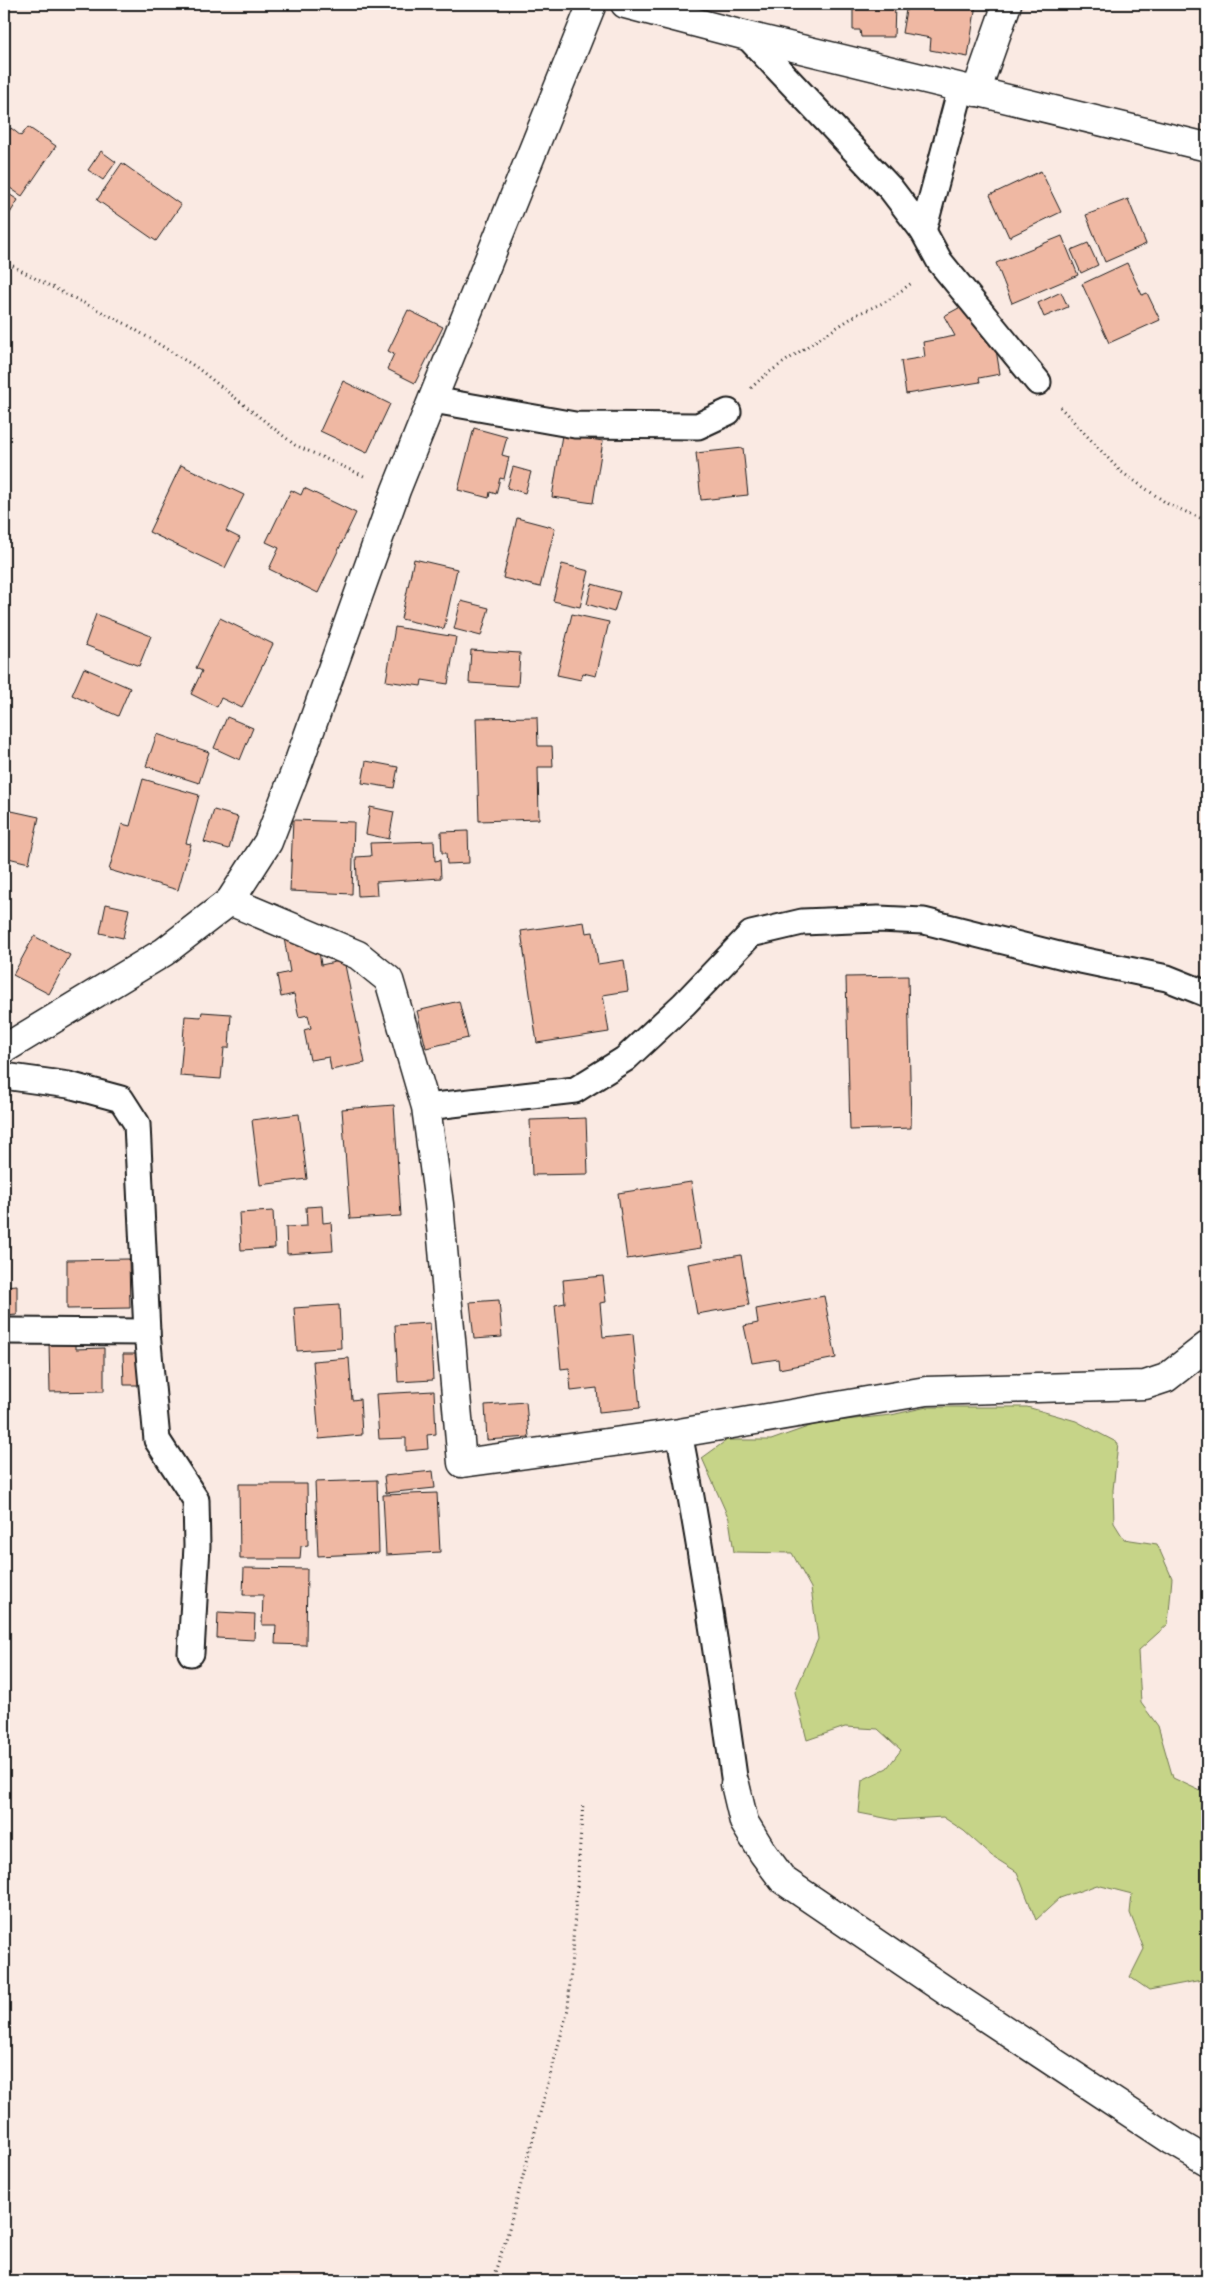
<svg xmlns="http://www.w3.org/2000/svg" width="1211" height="2285" font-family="Caveat,sans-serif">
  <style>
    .green { fill: #c6d488; stroke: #717852 }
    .building { fill: #efb8a3; stroke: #1c1c1c }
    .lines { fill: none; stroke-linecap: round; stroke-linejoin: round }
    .service-casing { stroke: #1c1c1c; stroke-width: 29 }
    .minor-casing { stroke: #1c1c1c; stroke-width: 31 }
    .path { stroke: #1c1c1c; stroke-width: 3; stroke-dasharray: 1 4; stroke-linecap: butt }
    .service { stroke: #fff; stroke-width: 25 }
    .minor { stroke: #fff; stroke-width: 28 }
  </style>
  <rect width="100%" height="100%" fill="#faeae3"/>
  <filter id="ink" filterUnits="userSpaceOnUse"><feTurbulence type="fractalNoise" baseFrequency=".02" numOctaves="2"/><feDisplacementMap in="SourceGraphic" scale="10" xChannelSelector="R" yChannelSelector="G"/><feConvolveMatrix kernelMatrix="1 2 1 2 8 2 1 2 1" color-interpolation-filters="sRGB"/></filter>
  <g filter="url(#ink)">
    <path class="green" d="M927 1407H1027L1076 1421 1118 1443 1113 1490 1114 1523 1124 1539 1157 1544 1172 1578 1168 1624 1138 1651 1141 1703 1158 1726 1173 1778 1207 1794V1979L1149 1990 1130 1977 1144 1949 1130 1913 1132 1894 1097 1885 1060 1898 1036 1920 1017 1872 992 1856 964 1831 943 1817 895 1820 859 1813 862 1780 887 1768 901 1750 878 1729 845 1727 807 1740 795 1692 818 1639 811 1588 792 1553 734 1552 729 1519 702 1458 727 1440H771L819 1423 891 1415Z"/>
    <g class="building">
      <path d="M853 4H895L894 37H861L860 30H853Z"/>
      <path d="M907 4H976L968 57 930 50 931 38 902 33Z"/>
      <path d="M28 127 56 146 22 196 4 184V139L11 128 21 136Z"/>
      <path d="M101 151 116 162 103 180 88 170Z"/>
      <path d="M122 163 181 205 156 241 97 200Z"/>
      <path d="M1041 171 1061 212 1009 237 990 195Z"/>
      <path d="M4 191 18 200 4 223Z"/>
      <path d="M1128 199 1146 244 1105 262 1086 215Z"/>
      <path d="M1062 236 1078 275 1012 303 996 263Z"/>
      <path d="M1088 243 1098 265 1081 273 1071 250Z"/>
      <path d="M1127 263 1142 295 1147 293 1160 320 1109 343 1082 284Z"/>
      <path d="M1061 292 1068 307 1044 317 1038 303Z"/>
      <path d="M968 303 993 331 1000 374 979 378 980 382 906 394 901 361 925 357 923 342 955 336 944 316Z"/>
      <path d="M408 310 443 327 415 383 387 369 394 354 388 351Z"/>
      <path d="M343 381 390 404 367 453 320 431Z"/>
      <path d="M474 428 507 437 502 455 509 457 504 479 500 478 496 494 490 492 489 498 458 490Z"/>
      <path d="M562 435 603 441 593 503 552 497Z"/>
      <path d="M743 448 748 495 701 500 696 453Z"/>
      <path d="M181 465 244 495 226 531 240 538 225 568 149 532Z"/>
      <path d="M513 467 531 472 525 493 507 488Z"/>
      <path d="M304 488 356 513 318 593 269 569 279 548 266 542 291 490 301 495Z"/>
      <path d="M517 518 555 528 540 587 503 578Z"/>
      <path d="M414 559 457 569 444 629 401 619Z"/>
      <path d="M562 564 589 571 580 607 553 601Z"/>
      <path d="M592 584 620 592 614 612 587 604Z"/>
      <path d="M461 601 489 608 481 636 454 629Z"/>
      <path d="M96 614 151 636 139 666 85 645Z"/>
      <path d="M572 614 609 622 596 676 583 673 581 680 557 675Z"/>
      <path d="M220 618 273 644 242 708 221 698 217 707 191 694 202 671 196 668Z"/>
      <path d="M395 627 456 637 448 684 422 680 421 686 386 681Z"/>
      <path d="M471 650 520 653 518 686 469 683Z"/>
      <path d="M84 668 130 688 118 716 72 695Z"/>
      <path d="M227 717 253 728 240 760 214 748Z"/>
      <path d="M537 717 538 746H552L553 767H538L539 819 479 821 476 718Z"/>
      <path d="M157 734 209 752 199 783 146 766Z"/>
      <path d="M366 761 398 767 394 788 362 783Z"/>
      <path d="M143 779 199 795 186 843 191 844 178 890 109 870 122 824 130 826Z"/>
      <path d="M370 807 394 812 389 839 366 834Z"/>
      <path d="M7 810 39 817 29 863 4 857V823Z"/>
      <path d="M214 810 238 817 229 849 204 842Z"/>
      <path d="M293 820 354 822 352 894 290 891Z"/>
      <path d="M468 831 469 863 447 864 446 853H442L441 832Z"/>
      <path d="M434 841 435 861 440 860 441 878 376 882 377 895 358 896 356 857 371 856 370 843Z"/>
      <path d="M106 904 129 909 123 938 100 933Z"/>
      <path d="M584 922 586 933 593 932 598 964 624 960 628 991 603 995 609 1032 537 1043 521 931Z"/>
      <path d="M34 936 70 955 49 994 13 975Z"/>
      <path d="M284 938 319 951 321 965 344 960 365 1063 331 1070 329 1057 310 1060 304 1030 311 1028 308 1015 299 1017 294 994 281 997 277 975 290 972Z"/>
      <path d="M908 976 911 1128 850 1130 846 977Z"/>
      <path d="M459 1001 468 1038 426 1048 417 1011Z"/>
      <path d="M202 1012 231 1014 229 1048H224L221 1079 180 1076 185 1016 201 1017Z"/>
      <path d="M394 1105 401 1216 350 1219 342 1109Z"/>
      <path d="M299 1114 307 1179 260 1185 252 1120Z"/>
      <path d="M586 1118 588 1174 532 1175 530 1120Z"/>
      <path d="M691 1182 701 1248 627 1259 618 1193Z"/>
      <path d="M322 1206 323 1223 331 1222 333 1251 287 1254 286 1227 307 1226 306 1207Z"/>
      <path d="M273 1211 275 1248 241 1250 239 1213Z"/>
      <path d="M741 1255 749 1305 697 1314 688 1264Z"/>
      <path d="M129 1259 130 1308 67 1309V1260Z"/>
      <path d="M603 1276 606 1302 600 1303 603 1337 633 1334 640 1408 599 1412 597 1388 571 1391 569 1368 561 1369 555 1305 565 1303 563 1280Z"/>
      <path d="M17 1285V1315L4 1316V1286Z"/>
      <path d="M824 1296 836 1358 779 1369 778 1359 752 1363 744 1326 758 1323 756 1309Z"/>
      <path d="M499 1300 502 1337 474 1339 470 1302Z"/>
      <path d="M339 1305 341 1348 297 1351 294 1308Z"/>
      <path d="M430 1323 433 1380 398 1382 395 1325Z"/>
      <path d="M76 1341V1349L104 1348V1391L50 1392 49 1342Z"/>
      <path d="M123 1354H140L141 1385H124Z"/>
      <path d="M349 1358 352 1400 360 1399 362 1435 319 1439 313 1361Z"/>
      <path d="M434 1391 436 1434 427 1435 428 1449 406 1451V1438L379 1439 376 1394Z"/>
      <path d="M526 1402 529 1437 487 1440 485 1405Z"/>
      <path d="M433 1471 435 1488 386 1493 384 1476Z"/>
      <path d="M377 1480 379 1553 318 1556 315 1482Z"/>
      <path d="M239 1484H307L308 1545 301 1546 300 1559H240Z"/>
      <path d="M437 1493 440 1552 386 1555 383 1495Z"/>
      <path d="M244 1568 307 1569 306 1645 275 1644 276 1625H262L263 1595H243Z"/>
      <path d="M218 1612 255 1614 254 1640 217 1638Z"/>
    </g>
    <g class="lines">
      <defs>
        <g id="service">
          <path d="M747 36 891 189 923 231 940 262 1038 382"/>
          <path d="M923 231 961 88"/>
          <path d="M433 400 575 425 698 426 728 412"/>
          <path d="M4 1076 69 1085 121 1099 137 1124 147 1332 157 1440 196 1500 197 1546 191 1653"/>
          <path d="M426 1107 575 1090 625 1059 684 1004 751 934 802 922 878 919 924 921 1071 958 1167 978 1207 994"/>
          <path d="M4 1331 147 1332"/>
          <path d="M679 1433C702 1549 719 1667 735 1784"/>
        </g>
        <g id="minor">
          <path d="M625 4 747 36 1207 147"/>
          <path d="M976 92 1007 4"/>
          <path d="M230 901 358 955 389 980 426 1107 439 1204 462 1463 679 1433 926 1391 1145 1385 1166 1378 1207 1346"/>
          <path d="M4 1049 164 952 230 901 268 842 297 767 396 490 592 4"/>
          <path d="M735 1784 744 1822 763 1853 783 1880 958 1999 1173 2141 1207 2161"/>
        </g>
      </defs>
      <use href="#service" class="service-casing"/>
      <use href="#minor" class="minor-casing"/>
      <g class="path">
        <path d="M4 261 40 281 126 324 196 367 295 445 364 476"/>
        <path d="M751 388 765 375 817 340 858 314 887 301 913 282"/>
        <path d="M1060 407 1120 471 1168 504 1207 521"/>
        <path d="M492 2281 507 2236 568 2009 583 1803"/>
      </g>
      <use href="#service" class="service"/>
      <use href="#minor" class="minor"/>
    </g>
  </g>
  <rect width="1211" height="2285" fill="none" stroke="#fff" stroke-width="20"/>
  <rect x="10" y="10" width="1191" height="2265" fill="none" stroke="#1c1c1c" stroke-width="2" filter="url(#ink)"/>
</svg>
